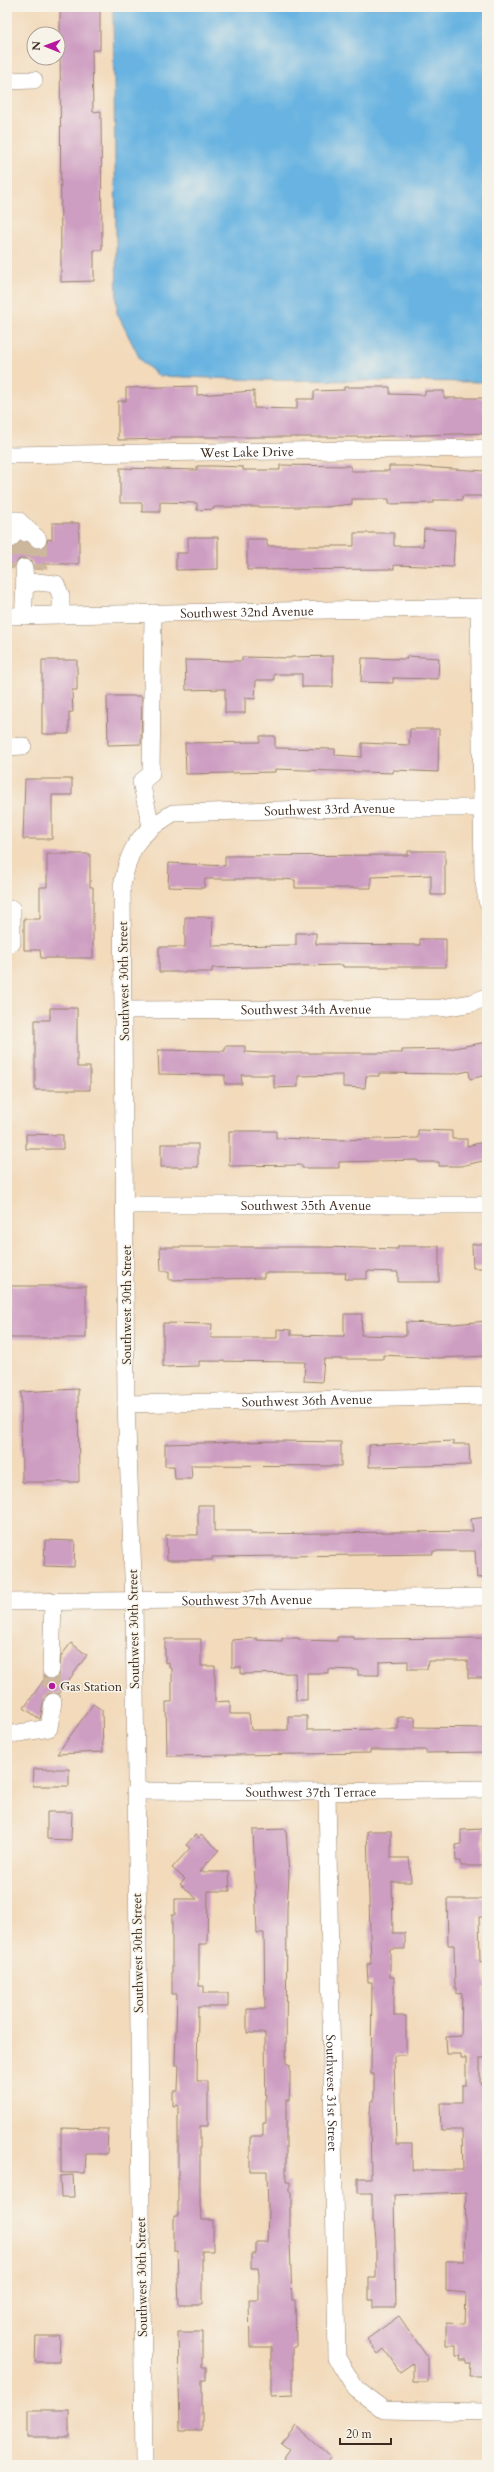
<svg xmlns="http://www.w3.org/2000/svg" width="494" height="2472" font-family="Cardo,serif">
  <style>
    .water { fill: #68b3e1; stroke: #526e80 }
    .building { fill: #ce9ec2 }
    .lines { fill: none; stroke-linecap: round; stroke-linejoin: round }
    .minor-tunnel { stroke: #cdb79c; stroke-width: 17; stroke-dasharray: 17 8; stroke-linecap: butt }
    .minor-casing { stroke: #96826c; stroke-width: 18 }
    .minor { stroke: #fff; stroke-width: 17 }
    .poi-dot { fill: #b5179e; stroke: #f7f3e8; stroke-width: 1.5 }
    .labels { text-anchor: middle; stroke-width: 3; stroke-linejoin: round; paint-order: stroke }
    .street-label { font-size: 13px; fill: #3b2a1e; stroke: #f7f3e8 }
    .poi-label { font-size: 13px; fill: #3b2a1e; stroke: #f7f3e8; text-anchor: start }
  </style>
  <rect width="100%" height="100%" fill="#f7f3e8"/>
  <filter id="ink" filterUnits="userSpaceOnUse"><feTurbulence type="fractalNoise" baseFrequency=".025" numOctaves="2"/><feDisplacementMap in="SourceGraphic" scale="8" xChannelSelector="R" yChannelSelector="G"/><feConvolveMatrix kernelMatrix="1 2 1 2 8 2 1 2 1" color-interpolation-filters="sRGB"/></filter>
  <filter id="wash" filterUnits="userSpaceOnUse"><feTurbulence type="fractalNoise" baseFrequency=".012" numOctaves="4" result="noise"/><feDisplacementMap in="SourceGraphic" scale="16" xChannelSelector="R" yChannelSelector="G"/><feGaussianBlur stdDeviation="0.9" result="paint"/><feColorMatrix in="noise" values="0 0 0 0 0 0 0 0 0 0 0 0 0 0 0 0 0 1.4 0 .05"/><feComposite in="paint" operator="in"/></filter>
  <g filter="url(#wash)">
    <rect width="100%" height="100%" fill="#f2dabb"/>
    <path class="water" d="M113 7H487V382L261 380 159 376 141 361 117 313Z"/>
    <g id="blocks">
      <g class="building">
        <path d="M60 7H100V50H92L93 112 101 111 102 250H94V281L61 282Z"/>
        <path d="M197 386V395L254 391V408L297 409V399H314V391L344 390V387H390V394L425 395V391H444V398H487V433L363 437H171V439L118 440V401H126V388Z"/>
        <path d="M280 465 351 466V471H389V466H407L485 471V496H462V500H434V503L389 504V499H352V504L326 507H214V509L197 510V503L160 502V512H142V503H120V468L197 470V466H214L243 467V470H280Z"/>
        <path d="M52 523H79V564H43V569H34L32 562 24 558 18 560 14 568H7V548L13 549 21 542H27L35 549 41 548 46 546 48 539 52 540Z"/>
        <path d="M424 529 455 530 453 567 394 565V569L247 570V539H267V546H354V533H394V546H423Z"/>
        <path d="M188 537H218V569L176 570V553H188Z"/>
        <path d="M333 656V687H302V674H274V680H256L255 699 245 698V713H225V689L186 690 185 660 242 661V657L291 658V657Z"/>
        <path d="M407 656 439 658 438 679 393 678V683L361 682 362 658 407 659Z"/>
        <path d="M42 660H77V690H72L73 712H69V734H42Z"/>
        <path d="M107 696H142L141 744 108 745Z"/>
        <path d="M410 729H439L438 772 393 770V773L275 769V772L186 774 185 743 260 742V736H275V748L335 749V755L362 757V743L409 745Z"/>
        <path d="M25 779H72V795H52V839H23Z"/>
        <path d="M408 851H445V895H431V875L371 877V888H295V880L282 879H205L204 888 168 887 169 863 225 866V856L408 855Z"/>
        <path d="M47 854H90V887H93V958H41L40 950H24V919H40V887H47Z"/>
        <path d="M185 917H213L212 946 296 945V933H316V944L420 945V939H446V967H343V965L212 968V972H159V947H185Z"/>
        <path d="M50 1008H77V1067H90V1090H35V1020H50Z"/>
        <path d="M487 1042V1075L470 1079 469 1071 454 1074 379 1073V1076H366L365 1088 343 1087V1075L298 1076V1087L274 1088V1075H241L242 1084H225V1075L159 1074 158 1050 225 1051V1046H245V1052L262 1053H402V1050L449 1049Z"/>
        <path d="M418 1130 452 1131V1139H467V1146L487 1141V1160L461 1166H439V1162H418V1160L339 1162V1168H302V1165L229 1166V1131H276V1138L339 1140 418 1138Z"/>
        <path d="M26 1134 63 1135V1149H26Z"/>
        <rect x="161" y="1144" width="37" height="23"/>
        <path d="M472 1244H487V1268H473Z"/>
        <path d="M398 1246H439V1282H398V1272L367 1271V1279H345L346 1273H264V1278L169 1280V1271H161L160 1247H322L398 1249Z"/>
        <path d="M9 1286H86V1338H10Z"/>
        <path d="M344 1314H362L361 1335 406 1336V1322L453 1324 487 1321V1356L437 1358 383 1355V1359H324L322 1382 304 1381 305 1362 199 1361V1366L163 1367V1323L212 1324 211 1338H277V1329L291 1330V1335L337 1336H344Z"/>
        <path d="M78 1389 79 1482H22L21 1392Z"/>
        <path d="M280 1441 341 1442V1466L191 1465 192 1479H175L174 1466H165V1444Z"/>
        <path d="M453 1441V1444H469L470 1465 369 1467V1445Z"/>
        <path d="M198 1505H214V1531H251V1534L473 1531 471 1519 487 1517V1577L477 1578 475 1551H433V1554L212 1557V1560H167L166 1535H198Z"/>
        <path d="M45 1540 75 1541 74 1567 44 1566Z"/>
        <path d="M337 1637H353V1639L487 1638V1678H468V1661H428L427 1669H408V1661L379 1662V1675H358V1670L328 1669V1673H307V1700H296L295 1673 241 1674V1667H232V1640L257 1638V1640L282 1641V1638H299V1640L337 1641Z"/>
        <path d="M165 1639H201V1666H215V1702L230 1701V1714H249L251 1730H288V1716H307V1730L398 1729V1717H415V1727L487 1728V1752L426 1753V1750H370V1753L167 1756 166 1702H172V1668H169V1662L165 1663Z"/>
        <path d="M71 1643 87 1655 59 1694 50 1693 45 1696 40 1719 24 1708 45 1678 51 1680 59 1676 61 1656Z"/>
        <path d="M93 1704 102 1710 103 1752 57 1754Z"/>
        <path d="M34 1769H69V1786H33Z"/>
        <path d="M47 1812H72L71 1840 47 1839Z"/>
        <path d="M286 1829 289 1876 287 1907 286 2063 290 2065V2083L289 2100H286V2182H290V2192H292V2207H290V2241L292 2300H295L296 2347H293V2395L271 2396V2347H250L249 2300H259V2273L258 2268H251V2254H256V2242H267L268 2213 267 2171H250V2136H263V2123H266L265 2033H247V2009H265L264 1933H257L253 1830Z"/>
        <path d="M483 1829V1866H461V1861H456L455 1845 461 1844V1830Z"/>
        <path d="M367 1831H391V1858H409L410 1865 411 1882H392L393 1933H405V1949H390V1977H394V2016H406V2055H395L394 2058 396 2144H412V2170H463L462 2130H441L440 2103H462V2085H466V2058H461V2054H447L446 2037 461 2036 462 1993 457 1994V1988H455L454 1945H448L447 1899H486V1917H479L480 1962H483L486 1987 483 1988 485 2058H480V2084H486L487 2376H469L470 2363H466V2360H460L461 2356H456V2345H446V2323L465 2324 466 2293 446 2291V2261H464L466 2192 394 2195 396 2308H373V2300H369V2278H376V2240L374 2222H372V2193H358V2178H371L370 2113 371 2101H374V2074H371L372 1982H368L367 1964H371Z"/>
        <path d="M195 1835 199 1838 201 1835 219 1850 199 1872H229L230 1891H208L207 1944H199V1986H204V1993H228V2007H198L197 2081H208V2126H200V2206L202 2220H213V2251H202V2305H179L177 2251H174V2216H178V2105L173 2106V2091H178L179 2065H175L177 1994H172V1915H175V1899H197L180 1884 185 1879 172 1868 190 1848 186 1845Z"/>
        <path d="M61 2128 108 2129 107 2154H86L85 2173H61Z"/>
        <path d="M73 2175 74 2197H61L60 2176Z"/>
        <path d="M399 2316 428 2358V2382H413V2363L400 2372 384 2349 378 2354 367 2339Z"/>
        <path d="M178 2332H202V2367H206V2380H202V2431H180Z"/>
        <path d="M36 2336H60L59 2362H35Z"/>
        <rect x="28" y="2410" width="41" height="27"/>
        <path d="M296 2426 331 2457 324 2465H291L283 2458 289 2450 281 2444Z"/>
      </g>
    </g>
  </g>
  <g filter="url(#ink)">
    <use href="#blocks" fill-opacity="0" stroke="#96826c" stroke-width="1"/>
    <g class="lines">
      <g class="minor-tunnel">
        <path d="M10 539V568"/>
        <path d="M24 539V568"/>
        <path d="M38 539 39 569"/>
        <path d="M51 1670 53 1702"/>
      </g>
      <defs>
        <g id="minor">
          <path d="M7 81 34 80"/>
          <path id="s1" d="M7 455 487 448"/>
          <path d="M7 520H18L23 525 24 533"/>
          <path d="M10 539 23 525 38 539"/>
          <path d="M24 568C26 585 23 599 24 616"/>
          <path d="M26 585 37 582 56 584 61 596V615"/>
          <path d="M479 607 483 877 487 901"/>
          <path id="s2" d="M7 616 487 607"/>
          <path d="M7 747 23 746"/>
          <path d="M151 826 141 782 151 774 153 613"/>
          <path d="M7 909H12V943H7"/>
          <path id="s3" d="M124 1010 442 1008 472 1003 487 997"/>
          <path id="s4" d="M126 1205H487"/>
          <path id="s5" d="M126 1404 487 1396"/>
          <path id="s6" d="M7 1602 487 1597"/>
          <path d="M51 1670 53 1601"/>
          <path d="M7 1735 49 1728 53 1702"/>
          <path id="s7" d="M135 1791 327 1792 487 1789"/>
          <path id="s8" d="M327 1792 337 2358 356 2389 384 2410 487 2412"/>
          <path id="s9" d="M144 2465 134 1600 126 1404 122 886C130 846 137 835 173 813L350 808H487"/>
        </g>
      </defs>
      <use href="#minor" class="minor-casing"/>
      <use href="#minor" class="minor"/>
    </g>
  </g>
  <circle class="poi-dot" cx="52" cy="1686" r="4"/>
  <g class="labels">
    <g class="street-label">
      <text dy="5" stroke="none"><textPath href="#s1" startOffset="240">West Lake Drive</textPath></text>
      <text dy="5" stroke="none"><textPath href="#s2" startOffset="240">Southwest 32nd Avenue</textPath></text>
      <text dy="5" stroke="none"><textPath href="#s9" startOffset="1829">Southwest 33rd Avenue</textPath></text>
      <text transform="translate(123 981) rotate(-91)" y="5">Southwest 30th Street</text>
      <text dy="5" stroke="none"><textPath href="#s3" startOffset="182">Southwest 34th Avenue</textPath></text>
      <text dy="5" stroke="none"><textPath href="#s4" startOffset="180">Southwest 35th Avenue</textPath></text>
      <text transform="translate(126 1305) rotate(-90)" y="5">Southwest 30th Street</text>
      <text dy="5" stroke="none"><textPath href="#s5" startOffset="181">Southwest 36th Avenue</textPath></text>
      <text dy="5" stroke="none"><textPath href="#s6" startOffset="240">Southwest 37th Avenue</textPath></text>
      <text transform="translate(133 1629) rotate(-91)" y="5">Southwest 30th Street</text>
      <text dy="5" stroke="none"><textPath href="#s7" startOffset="176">Southwest 37th Terrace</textPath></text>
      <text transform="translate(137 1953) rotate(-91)" y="5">Southwest 30th Street</text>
      <text dy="5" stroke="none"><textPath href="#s8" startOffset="301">Southwest 31st Street</textPath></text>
      <text transform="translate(141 2277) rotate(-91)" y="5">Southwest 30th Street</text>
    </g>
    <g class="poi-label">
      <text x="60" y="1691">Gas Station</text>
    </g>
  </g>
  <rect width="494" height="2472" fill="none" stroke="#f7f3e8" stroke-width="24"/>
  <g transform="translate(46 46) rotate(271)"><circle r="19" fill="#f7f3e8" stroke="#aca397"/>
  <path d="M0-3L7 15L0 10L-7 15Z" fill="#b5179e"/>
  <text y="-6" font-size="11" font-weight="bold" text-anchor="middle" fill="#3b2a1e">N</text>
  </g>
  <path d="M340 2438v6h51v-6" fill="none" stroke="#3b2a1e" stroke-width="2"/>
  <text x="346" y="2438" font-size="12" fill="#3b2a1e" stroke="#f7f3e8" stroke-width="3" paint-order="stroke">20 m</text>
</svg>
